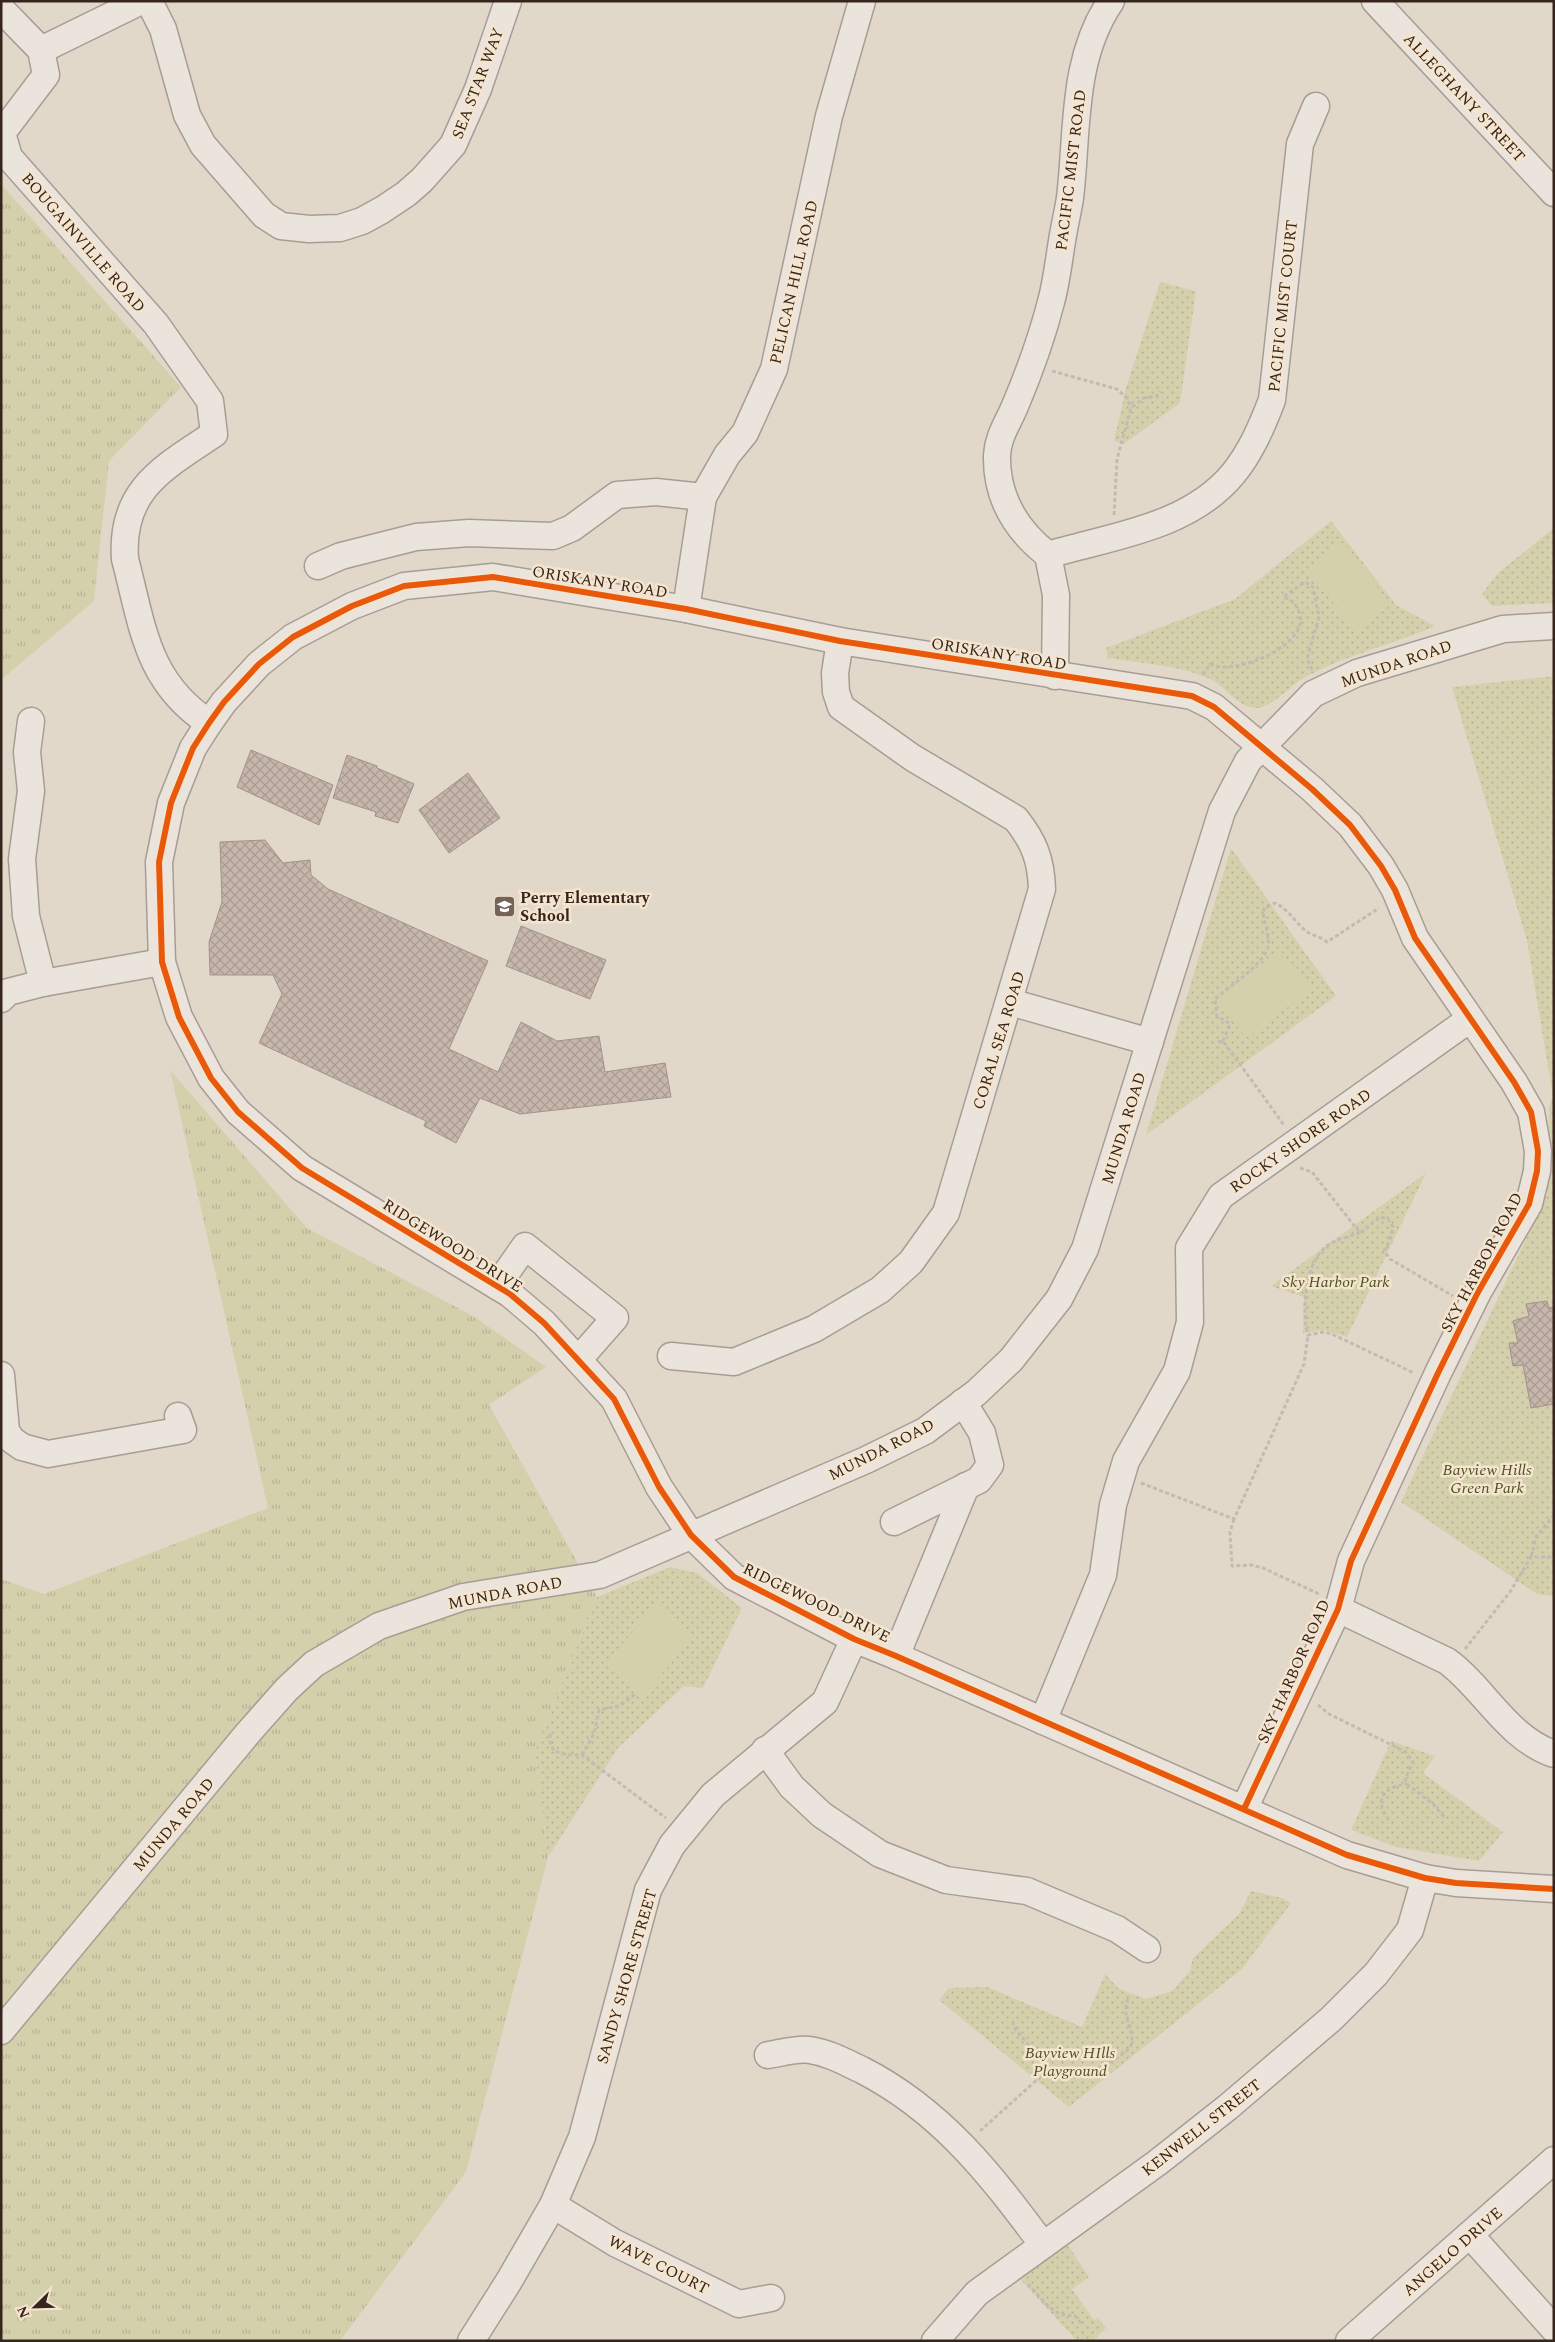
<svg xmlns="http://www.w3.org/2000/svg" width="1555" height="2342" font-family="Spectral,serif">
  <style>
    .grass { fill: url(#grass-tufts) }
    .park { fill: url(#park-dots) }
    .pitch { fill: #d5d0ac }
    .building { fill: url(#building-cross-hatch); stroke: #a2938a }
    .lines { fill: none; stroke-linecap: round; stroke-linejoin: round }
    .minor-casing { stroke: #a79d94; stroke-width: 29 }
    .path { stroke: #c3bbb3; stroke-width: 3; stroke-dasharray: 4 2.5; stroke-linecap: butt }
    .minor { stroke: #eae4dc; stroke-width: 26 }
    .cycleway-casing { stroke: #f5e5cf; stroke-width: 9 }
    .cycleway { stroke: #e8590c; stroke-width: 6 }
    .labels { text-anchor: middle; stroke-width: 5; stroke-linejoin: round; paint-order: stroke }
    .street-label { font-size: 16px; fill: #36251c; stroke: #f5e5cf }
    .poi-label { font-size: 16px; font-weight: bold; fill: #36251c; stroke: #f5e5cf; text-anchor: start }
    .park-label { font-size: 16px; font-style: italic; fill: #4d5223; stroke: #f5e5cf }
  </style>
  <defs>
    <pattern id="grass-tufts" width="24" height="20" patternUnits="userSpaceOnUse" patternTransform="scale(1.25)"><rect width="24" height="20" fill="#d5d0ac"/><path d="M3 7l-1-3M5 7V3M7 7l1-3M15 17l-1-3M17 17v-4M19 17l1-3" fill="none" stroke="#b7b293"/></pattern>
    <pattern id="park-dots" width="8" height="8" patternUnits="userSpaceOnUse" patternTransform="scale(1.25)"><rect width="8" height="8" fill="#d5d0ac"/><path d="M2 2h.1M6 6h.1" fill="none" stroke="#b7b293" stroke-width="1.8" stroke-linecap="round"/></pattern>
    <pattern id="building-cross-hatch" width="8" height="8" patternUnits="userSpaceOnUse" patternTransform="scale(1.25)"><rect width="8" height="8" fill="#c6b6ab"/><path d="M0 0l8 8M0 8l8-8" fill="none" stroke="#ab9c93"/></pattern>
  </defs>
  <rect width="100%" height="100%" fill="#e2d8ca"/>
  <g class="grass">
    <path d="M1 184 181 387 109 461 94 601 1 680Z"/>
    <path d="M170 1070 307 1228 475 1317 546 1367 489 1405 597 1597 535 1751 548 1857 466 2172 340 2341H1V1579L44 1594 268 1508Z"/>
  </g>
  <g class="park">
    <path d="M1160 282 1196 291 1180 403 1124 444 1114 441 1126 388Z"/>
    <path d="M1331 521 1396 605 1435 626C1392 645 1345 655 1304 678 1291 685 1271 708 1257 708 1238 708 1227 688 1212 680 1184 666 1140 663 1108 658L1106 648 1235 599Z"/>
    <path d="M1554 528V603L1492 606 1482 594 1497 574Z"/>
    <path d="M1554 676V1596L1537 1594 1401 1502 1547 1195 1549 1107 1553 1096 1527 941 1452 687Z"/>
    <path d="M1231 848 1336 996 1146 1135Z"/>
    <path d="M1426 1173 1347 1337 1325 1330 1303 1333 1304 1297 1271 1286Z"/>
    <path d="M670 1567 697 1573 742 1608 703 1688 684 1686 618 1748 548 1857 535 1751 597 1597Z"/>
    <path d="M1391 1741 1435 1756 1423 1773 1503 1832 1479 1861 1396 1847 1351 1830Z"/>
    <path d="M1251 1891 1282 1898 1291 1903 1242 1969 1069 2107 939 2000 949 1988 987 1987 1082 2027 1105 1974 1119 1989 1146 1999 1172 1991 1190 1971 1193 1958 1239 1914Z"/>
    <path d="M1067 2244 1089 2277 1072 2289 1094 2320 1098 2318 1106 2328 1093 2341H1077L1021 2280Z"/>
  </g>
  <g class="pitch">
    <path d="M1344 542 1390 605 1355 632 1308 568Z"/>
    <path d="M1280 950 1311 990 1246 1038 1217 1000Z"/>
    <path d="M657 1604 693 1638 641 1697 605 1664Z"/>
  </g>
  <g class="building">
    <path d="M251 750 333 785 319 825 237 787Z"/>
    <path d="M347 755 377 766V768L414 784 398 823 375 816 376 812 333 798Z"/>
    <path d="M468 773 500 818 449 853 419 810Z"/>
    <path d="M265 840 283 863 310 860 311 875 328 889 488 961 449 1049 498 1072 521 1022 557 1041 599 1036 605 1072 665 1063 671 1097 520 1114 480 1098 456 1143 424 1126 426 1121 259 1043 282 994 273 975H210L209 942 222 902 220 842Z"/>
    <path d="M521 926 606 960 590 999 506 966Z"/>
    <path d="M1547 1301 1549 1308 1554 1307V1404L1531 1408 1523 1365 1513 1366 1509 1343H1518L1513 1321 1529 1316 1526 1304Z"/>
  </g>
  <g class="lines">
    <defs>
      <g id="minor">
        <path d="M149 1 163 29 187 115 203 145 264 215 281 226 309 229 340 228 362 221 382 210 406 194 422 180 453 145 478 89 508 1"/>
        <path d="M1375 1 1554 193"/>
        <path d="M1 9 41 50 46 75 2 133 9 157 156 324 210 401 214 434C163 468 120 490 125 559 143 627 146 681 209 723"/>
        <path d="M41 50 141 1"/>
        <path d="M1048 555C1111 536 1188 528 1233 474 1251 452 1262 426 1272 400L1300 144 1316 106"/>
        <path d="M318 566 341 556 416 537 469 533 553 536 572 528 617 495 656 492 703 497"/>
        <path d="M686 609 703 497 727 455 745 433 774 369 829 116 862 1"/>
        <path d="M1055 676 1056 595 1048 555C1016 530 996 497 997 455 998 436 1008 423 1015 406 1029 373 1042 337 1051 302 1057 280 1059 258 1063 235 1065 223 1068 211 1070 198 1078 131 1071 60 1111 1"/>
        <path d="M31 721 27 752 31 791 22 859 26 916 43 983"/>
        <path d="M1 999 8 992 43 983 162 962"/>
        <path d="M1010 1002 1150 1042"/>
        <path d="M497 1286 525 1246 615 1318 579 1359"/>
        <path d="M671 1356 734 1362 814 1329 880 1290 911 1262 946 1213 1042 889C1041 859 1034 842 1016 819L913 758 841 707 836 692 835 673 840 641"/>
        <path d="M1 1375 6 1431 12 1440 22 1447 48 1454 183 1430 178 1416"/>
        <path d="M894 1522 979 1480 990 1465 982 1433 963 1402"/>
        <path d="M1338 1609 1447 1661C1484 1688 1507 1738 1554 1754"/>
        <path d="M896 1656 966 1486"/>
        <path d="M1043 1721 1103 1575 1113 1505 1126 1461 1177 1371 1190 1322 1189 1248 1221 1196 1470 1019"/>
        <path d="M765 1750 792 1787 822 1815 880 1854 946 1880 1027 1891 1117 1929 1147 1949"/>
        <path d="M1244 1809 1338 1609 1351 1561 1438 1373 1478 1292 1529 1204 1537 1171 1538 1151 1531 1112 1514 1082 1415 938 1395 890 1381 866 1350 825 1312 789 1214 707 1192 696 840 641 686 609 493 577 404 586 352 606 293 637 259 664 224 702 209 723 193 748 171 803 159 862 162 962 179 1017 211 1078 238 1112 302 1168 510 1294 544 1323 614 1399 659 1487 691 1535 734 1577 854 1639 896 1656 1347 1855 1425 1878 1456 1883 1554 1889"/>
        <path d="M1 2031 248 1733 287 1689 314 1664 379 1626 463 1597 600 1575 866 1460 925 1431 976 1393 1011 1360 1059 1299 1085 1249 1222 811 1248 761 1313 694 1357 673 1503 629 1554 626"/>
        <path d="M768 2055C781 2053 797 2048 810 2050 829 2053 845 2062 862 2070 942 2111 991 2175 1043 2245"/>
        <path d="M553 2205 615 2243 739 2304 771 2298"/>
        <path d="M1470 2235 1554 2329"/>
        <path d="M471 2341 509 2281 553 2205 582 2137 648 1890 672 1845 713 1795 825 1702 854 1639"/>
        <path d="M935 2341 977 2293 1157 2163 1228 2107 1331 2019 1376 1974 1410 1930 1425 1878"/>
        <path d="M1349 2341 1554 2160"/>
      </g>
    </defs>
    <use href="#minor" class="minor-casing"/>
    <g class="path">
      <path d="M1052 371 1117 389 1127 398 1131 408"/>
      <path d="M1114 515 1117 459 1131 408 1144 398 1157 396 1160 391"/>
      <path d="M1203 675 1210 664C1234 677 1313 644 1299 612 1296 603 1292 600 1283 597L1305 582 1313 587 1319 617 1307 658 1312 670"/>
      <path d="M1223 1041 1230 1025 1225 1020 1217 1017 1215 999C1228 988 1265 963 1268 947 1270 936 1264 923 1263 912L1265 907 1275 903C1288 909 1295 922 1306 931 1312 936 1320 936 1327 942L1379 908"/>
      <path d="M1218 1042 1223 1041 1284 1125"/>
      <path d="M1300 1168 1312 1172 1360 1233 1380 1217 1388 1219 1393 1227 1390 1240 1384 1251 1390 1259 1453 1296"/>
      <path d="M1360 1233C1350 1236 1337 1239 1328 1245 1305 1261 1301 1311 1308 1335L1324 1332 1332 1334 1414 1373"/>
      <path d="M1141 1483 1234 1519 1304 1364 1308 1335"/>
      <path d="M1234 1519 1230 1532 1232 1566 1251 1565 1263 1568 1319 1594"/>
      <path d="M1531 1557 1536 1537 1554 1515"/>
      <path d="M1465 1649 1510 1592 1531 1557H1554"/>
      <path d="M1318 1705 1329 1714 1406 1752 1413 1762 1405 1779 1407 1784 1433 1804 1445 1818"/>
      <path d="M550 1734V1742L554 1751 568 1755H582L666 1818"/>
      <path d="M582 1755 594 1734 599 1710 619 1706 637 1693"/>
      <path d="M1389 1820C1372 1800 1385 1786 1407 1784"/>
      <path d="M1049 2069C1055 2071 1064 2077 1071 2077 1082 2079 1128 2055 1131 2045 1136 2026 1119 2019 1129 1996"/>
      <path d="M980 2131 1049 2069 1016 2030 1012 2020"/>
      <path d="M1028 2284C1042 2298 1054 2319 1074 2315L1081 2323"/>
    </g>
    <use href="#minor" class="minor"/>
    <defs>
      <path id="cycleway" d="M1244 1809 1338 1609 1351 1561 1438 1373 1478 1292 1529 1204 1537 1171 1538 1151 1531 1112 1514 1082 1415 938 1395 890 1381 866 1350 825 1312 789 1214 707 1192 696 840 641 686 609 493 577 404 586 352 606 293 637 259 664 224 702 209 723 193 748 171 803 159 862 162 962 179 1017 211 1078 238 1112 302 1168 510 1294 544 1323 614 1399 659 1487 691 1535 734 1577 854 1639 896 1656 1347 1855 1425 1878 1456 1883 1554 1889"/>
    </defs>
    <use href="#cycleway" class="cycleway-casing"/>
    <use href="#cycleway" class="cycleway"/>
  </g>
  <defs>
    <symbol id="school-square" viewBox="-11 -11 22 22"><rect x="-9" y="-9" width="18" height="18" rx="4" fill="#726459" stroke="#f5e5cf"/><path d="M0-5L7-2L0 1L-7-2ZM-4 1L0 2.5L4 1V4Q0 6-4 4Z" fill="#fff"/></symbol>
  </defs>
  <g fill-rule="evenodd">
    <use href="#school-square" x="492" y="894" width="25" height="25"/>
  </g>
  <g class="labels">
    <g class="street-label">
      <text transform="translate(477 83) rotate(-69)" y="6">SEA STAR WAY</text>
      <text transform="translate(1465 97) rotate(47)" y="6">ALLEGHANY STREET</text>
      <text transform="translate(1070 170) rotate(-83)" y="6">PACIFIC MIST ROAD</text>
      <text transform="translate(84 242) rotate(49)" y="6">BOUGAINVILLE ROAD</text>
      <text transform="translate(793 282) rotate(-77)" y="6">PELICAN HILL ROAD</text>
      <text transform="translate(1282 306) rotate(-84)" y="6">PACIFIC MIST COURT</text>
      <text transform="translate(600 581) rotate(9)" y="6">ORISKANY ROAD</text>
      <text transform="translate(999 653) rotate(9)" y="6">ORISKANY ROAD</text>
      <text transform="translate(1396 663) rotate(-19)" y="6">MUNDA ROAD</text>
      <text transform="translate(998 1040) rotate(-73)" y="6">CORAL SEA ROAD</text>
      <text transform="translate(1123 1128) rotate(-73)" y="6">MUNDA ROAD</text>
      <text transform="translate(1300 1140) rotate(-35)" y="6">ROCKY SHORE ROAD</text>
      <text transform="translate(453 1245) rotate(32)" y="6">RIDGEWOOD DRIVE</text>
      <text transform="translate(1481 1262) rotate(-62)" y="6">SKY HARBOR ROAD</text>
      <text transform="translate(881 1449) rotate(-27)" y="6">MUNDA ROAD</text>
      <text transform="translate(505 1592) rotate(-11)" y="6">MUNDA ROAD</text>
      <text transform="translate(817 1602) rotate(26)" y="6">RIDGEWOOD DRIVE</text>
      <text transform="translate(1293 1671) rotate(-66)" y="6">SKY HARBOR ROAD</text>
      <text transform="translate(173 1824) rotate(-50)" y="6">MUNDA ROAD</text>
      <text transform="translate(626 1976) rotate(-74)" y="6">SANDY SHORE STREET</text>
      <text transform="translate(1201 2127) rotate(-38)" y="6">KENWELL STREET</text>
      <text transform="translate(1452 2251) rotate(-41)" y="6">ANGELO DRIVE</text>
      <text transform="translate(659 2264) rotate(27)" y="6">WAVE COURT</text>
    </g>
    <g class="poi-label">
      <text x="520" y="903">Perry Elementary<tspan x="520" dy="18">School</tspan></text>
    </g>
    <g class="park-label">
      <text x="1336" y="1287">Sky Harbor Park</text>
      <text x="1487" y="1475">Bayview Hills<tspan x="1487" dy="18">Green Park</tspan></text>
      <text x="1070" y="2058">Bayview HIlls<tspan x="1070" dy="18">Playground</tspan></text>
    </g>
  </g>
  <rect width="1555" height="2342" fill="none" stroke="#36251c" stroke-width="5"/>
  <g transform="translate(35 2307) rotate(247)" stroke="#f5e5cf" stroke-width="4" paint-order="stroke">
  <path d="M0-4L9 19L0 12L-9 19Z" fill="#36251c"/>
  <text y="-8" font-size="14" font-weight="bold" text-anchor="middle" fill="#36251c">N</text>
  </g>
</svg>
